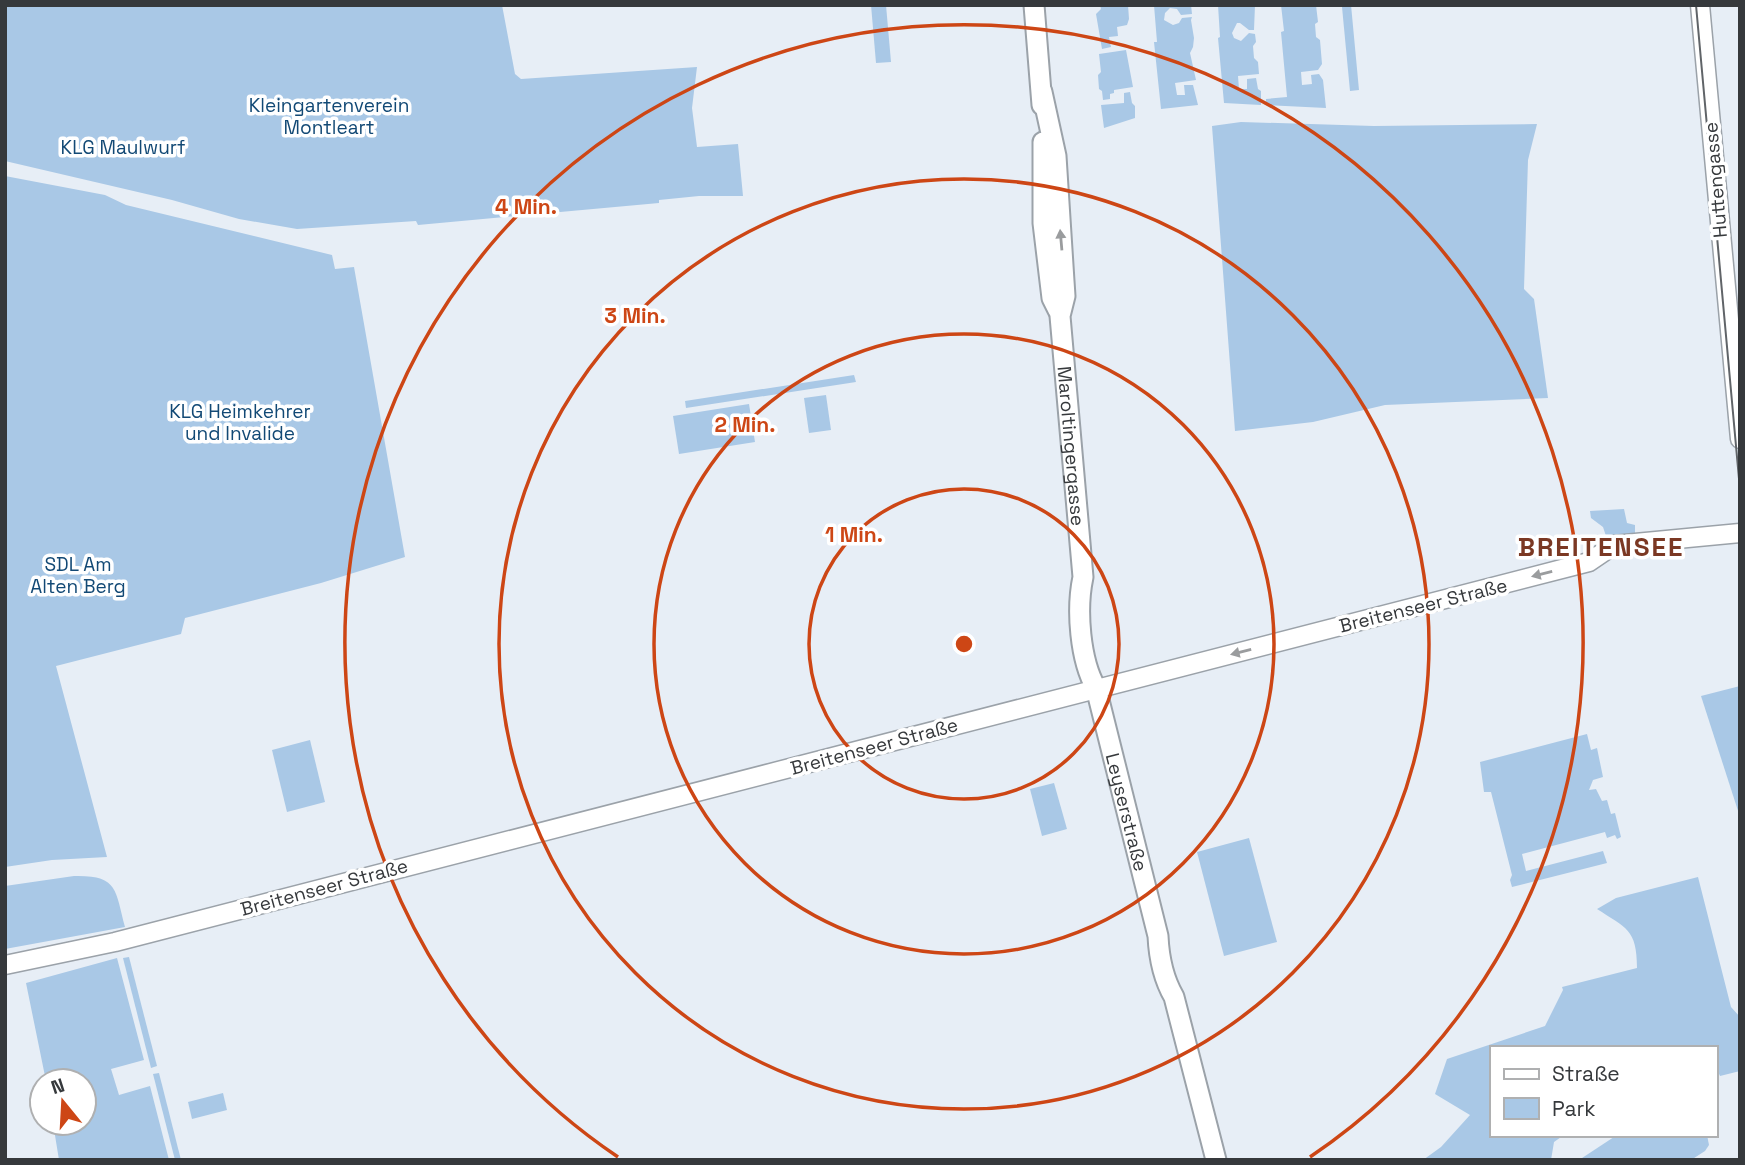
<svg xmlns="http://www.w3.org/2000/svg" width="1745" height="1165" font-family="'Space Grotesk',sans-serif">
  <style>
    .green { fill: #a9c8e6 }
    .lines { fill: none; stroke-linecap: round; stroke-linejoin: round }
    .tertiary-casing { stroke: #9ba2a9; stroke-width: 21 }
    .secondary-casing { stroke: #9ba2a9; stroke-width: 23 }
    .tertiary { stroke: #fff; stroke-width: 18 }
    .secondary { stroke: #fff; stroke-width: 19 }
    .tram { stroke: #606468; stroke-width: 2 }
    .oneway { fill: #9a9c9e }
    .ring { fill: none; stroke: #cd4615; stroke-width: 3.5 }
    .labels { text-anchor: middle; stroke-width: 7; stroke-linejoin: round; paint-order: stroke }
    .park-label { font-size: 19px; fill: #124975; stroke: #fff }
    .street-label { font-size: 19px; fill: #36393c; stroke: #fff }
    .district-label { font-size: 26px; font-weight: bold; letter-spacing: 2px; fill: #7b3823; stroke: #fff }
    .centre { fill: #cd4615; stroke: #fff; stroke-width: 3.5 }
    .ring-label { font-size: 21px; text-anchor: middle; font-weight: bold; fill: #cd4615; stroke: #fff; stroke-width: 7; stroke-linejoin: round; paint-order: stroke }
  </style>
  <rect width="100%" height="100%" fill="#e7eef6"/>
  <g class="green">
    <path d="M5 5H502L515 74 521 79 697 67 692 108 697 147 738 144 743 196H699L659 200V203L418 225 416 221 297 229 239 219 172 200 5 161Z"/>
    <path d="M871 5H886L891 62 876 63Z"/>
    <path d="M1100 5H1128L1129 19 1127 25 1117 27 1118 36 1109 37 1111 47 1102 49 1096 14 1101 9Z"/>
    <path d="M1154 5H1191L1192 14 1181 15 1177 9 1170 8 1165 13 1164 20 1173 25 1179 23 1182 18 1192 17 1191 20 1194 38 1193 47 1190 53 1196 80 1175 83 1177 95H1185L1184 85H1193L1198 105 1161 109 1154 42H1157Z"/>
    <path d="M1218 5H1255L1254 30H1249L1240 23H1237L1232 33 1234 38 1241 41 1249 33 1255 34 1256 42 1253 46 1254 58 1258 62 1259 74 1238 76 1239 89H1247V79L1256 78 1258 89 1261 91V105L1224 103 1218 38 1220 37Z"/>
    <path d="M1281 5H1316L1318 22 1315 24 1316 37 1320 40 1322 64 1318 70 1301 72 1302 85 1312 84 1311 75 1319 74 1323 80 1326 108 1266 105V99L1287 97 1281 32 1284 31Z"/>
    <path d="M1344 5H1351L1359 90 1350 91 1342 7Z"/>
    <path d="M1126 50 1133 87 1114 90V93L1110 94V99L1103 100 1102 91 1099 89 1098 75 1101 72 1099 54Z"/>
    <path d="M1130 92 1132 103 1135 106V118L1104 128 1101 105 1124 103V93Z"/>
    <path d="M1241 122 1374 126 1537 124 1528 160 1524 289 1534 299 1548 398 1385 405 1313 422 1235 431 1212 126Z"/>
    <path d="M5 176 105 195 126 205 332 255 335 269 354 267 405 557 321 583 185 618 181 634 56 666 107 857 52 860 5 867Z"/>
    <path d="M854 375 856 382 686 408 685 401Z"/>
    <path d="M826 395 831 430 809 433 804 398Z"/>
    <path d="M749 404 755 442 679 454 673 416Z"/>
    <path d="M1624 509 1627 523 1635 525V534L1607 539 1603 527 1591 518 1590 511Z"/>
    <path d="M1740 686V817L1701 696Z"/>
    <path d="M1587 734 1591 750 1597 748 1603 777 1593 780 1589 790 1596 789 1602 801 1607 800 1611 814 1615 813 1621 837 1617 839 1615 835 1607 838 1605 832 1522 854 1526 871 1603 851 1607 863 1512 887 1510 880 1512 875 1491 792H1484L1480 762Z"/>
    <path d="M310 740 325 802 287 812 272 750Z"/>
    <path d="M1054 783 1067 829 1042 836 1030 789Z"/>
    <path d="M1249 838 1277 942 1224 956 1197 852Z"/>
    <path d="M74 876C118 875 115 889 125 927L5 949V886Z"/>
    <path d="M1698 877 1731 1007 1740 1017V1071L1720 1076 1715 1065V1048H1491V1135H1564L1554 1142 1551 1160H1423L1441 1147 1470 1115 1435 1094 1447 1059 1545 1026 1563 990 1562 987 1637 968C1637 929 1626 928 1597 909L1616 898Z"/>
    <path d="M129 957 157 1066 151 1068 123 958Z"/>
    <path d="M117 958 144 1060 111 1069 119 1095 150 1086 169 1160H59L53 1123H84V1081H46L26 983Z"/>
    <path d="M159 1073 181 1160H175L153 1074Z"/>
    <path d="M223 1093 227 1110 192 1119 188 1102Z"/>
    <path d="M1617 1135H1707L1709 1145 1705 1151 1691 1160H1579Z"/>
  </g>
  <g class="lines">
    <defs>
      <g id="tertiary">
        <path d="M1700 5 1740 439"/>
        <path d="M5 965 115 942 1589 562 1614 545 1740 533"/>
      </g>
      <g id="secondary">
        <path d="M1034 5 1042 105"/>
        <path id="s1" d="M1042 92 1056 156 1064 281 1065 296 1060 316 1083 577C1076 610 1080 660 1096 688L1158 936C1159 958 1163 978 1174 997L1216 1160"/>
        <path d="M1043 142V223L1052 298 1058 310"/>
      </g>
    </defs>
    <use href="#tertiary" class="tertiary-casing"/>
    <use href="#secondary" class="secondary-casing"/>
    <use href="#tertiary" class="tertiary"/>
    <use href="#secondary" class="secondary"/>
    <path class="tram" d="M1696 5 1740 490"/>
  </g>
  <defs><path id="oneway-solid" d="M-6-.8H1V-3.2L6.5 0L1 3.2V.8H-6Z" transform="scale(1.75)"/></defs>
  <g class="oneway">
    <use href="#oneway-solid" transform="translate(1061 240) rotate(-95)"/>
    <use href="#oneway-solid" transform="translate(1542 574) rotate(166)"/>
    <use href="#oneway-solid" transform="translate(1241 652) rotate(166)"/>
  </g>
  <g class="ring">
    <circle cx="964" cy="644" r="155"/>
    <circle cx="964" cy="644" r="310"/>
    <circle cx="964" cy="644" r="465"/>
    <path d="M618 1157A619 619 0 1 1 1310 1157"/>
  </g>
  <g class="labels">
    <g class="park-label">
      <text x="329" y="112">Kleingartenverein<tspan x="329" dy="22">Montleart</tspan></text>
      <text x="123" y="154">KLG Maulwurf</text>
      <text x="240" y="418">KLG Heimkehrer<tspan x="240" dy="22">und Invalide</tspan></text>
      <text x="78" y="571">SDL Am<tspan x="78" dy="22">Alten Berg</tspan></text>
    </g>
    <g class="street-label">
      <text transform="translate(1715 180) rotate(-95)" y="7">Huttengasse</text>
      <text dy="7" stroke="none"><textPath href="#s1" startOffset="357">Maroltingergasse</textPath></text>
      <text transform="translate(1423 605) rotate(-14)" y="7">Breitenseer Straße</text>
      <text transform="translate(874 746) rotate(-15)" y="7">Breitenseer Straße</text>
      <text dy="7" stroke="none"><textPath href="#s1" startOffset="730">Leyserstraße</textPath></text>
      <text transform="translate(324 887) rotate(-15)" y="7">Breitenseer Straße</text>
    </g>
    <g class="district-label">
      <text x="1601" y="556">BREITENSEE</text>
    </g>
  </g>
  <circle cx="964" cy="644" r="10" class="centre"/>
  <g class="ring-label">
    <text x="526" y="214">4 Min.</text>
    <text x="635" y="323">3 Min.</text>
    <text x="745" y="432">2 Min.</text>
    <text x="854" y="542">1 Min.</text>
  </g>
  <rect width="1745" height="1165" fill="none" stroke="#36393c" stroke-width="14"/>
  <rect x="1490" y="1046" width="228" height="91" fill="#ffffff" stroke="#afb0b1" stroke-width="2"/>
  <rect x="1504" y="1069" width="35" height="10" fill="#ffffff" stroke="#afb0b1" stroke-width="2"/>
  <text x="1552" y="1081" font-size="21" fill="#36393c">Straße</text>
  <rect x="1504" y="1098" width="35" height="21" fill="#a9c8e6" stroke="#afb0b1" stroke-width="2"/>
  <text x="1552" y="1116" font-size="21" fill="#36393c">Park</text>
  <g transform="translate(63 1102) rotate(342)"><circle r="33" fill="#ffffff" stroke="#afb0b1" stroke-width="2"/>
  <path d="M0-5L12 26L0 18L-12 26Z" fill="#cd4615"/>
  <text y="-10" font-size="19" font-weight="bold" text-anchor="middle" fill="#36393c">N</text>
  </g>
</svg>
